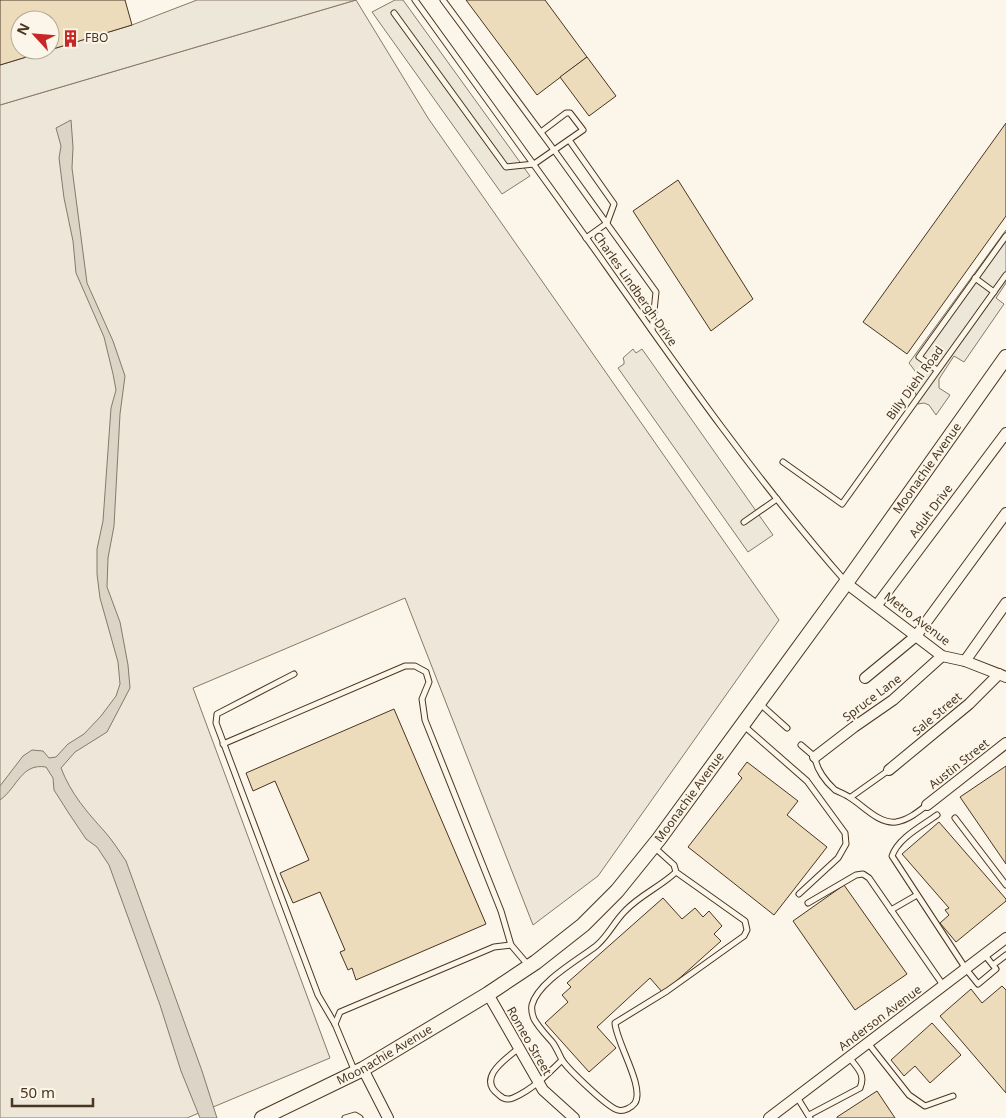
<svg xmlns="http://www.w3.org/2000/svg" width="1006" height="1118" font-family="'Noto Sans',sans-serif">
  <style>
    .green { fill: #ede6d9; stroke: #887966 }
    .parking { fill: #ede7d9; stroke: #887966 }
    .water { fill: #dcd4c6; stroke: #887966 }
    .building { fill: #ecdcbc; stroke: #4a3520; fill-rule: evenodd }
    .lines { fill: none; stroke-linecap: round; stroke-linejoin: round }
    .lane-casing { stroke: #4a3520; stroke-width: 7 }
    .street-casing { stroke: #4a3520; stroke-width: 12 }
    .secondary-casing { stroke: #4a3520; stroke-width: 16 }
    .lane { stroke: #fbf6e9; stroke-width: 5 }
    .street { stroke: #fbf6e9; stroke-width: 10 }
    .secondary { stroke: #fbf6e9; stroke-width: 14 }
    .labels { text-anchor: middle; stroke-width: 4; stroke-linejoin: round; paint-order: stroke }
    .poi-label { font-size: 12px; fill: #4a3520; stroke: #fbf6e9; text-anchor: start }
    .street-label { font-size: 12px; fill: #4a3520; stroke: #fbf6e9 }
  </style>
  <rect width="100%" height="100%" fill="#fbf6e9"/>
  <path class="green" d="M356 0 428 118 779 620 598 876 533 925 405 598 193 688 330 1058 187 1118H0V105Z"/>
  <g class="parking">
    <path d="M197 0H356L0 105V65L132 25Z"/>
    <path d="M395 0H403L530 176 502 194 372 12Z"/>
    <path d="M1006 230V283L996 298 1004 304 964 362 954 356 939 379V388L950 395 936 415 929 405 924 403 918 404 914 387 917 382 918 375 909 363Z"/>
    <path d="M633 349 636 353 642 349 773 535 748 552 618 368 624 364V361L623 358Z"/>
  </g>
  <path class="water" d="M71 120 73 147 72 168 87 283 113 341 125 376 120 414 114 526 108 558 107 587 120 622 128 665 130 688 107 732 75 752 61 768C71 794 87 812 105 832 113 841 119 851 126 861L202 1071 217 1118H200L181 1071 160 1005 109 865 97 847 86 839 68 812 54 790 53 778 46 767C21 763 18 787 0 800V786L23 756 32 750 43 751 49 758 56 757 68 744 84 734 101 716 116 696 120 684 118 662 100 598 97 574V549L103 521 111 408 116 390 113 374 104 337 76 273 73 241 64 198 59 158 61 146 56 128Z"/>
  <g class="building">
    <path d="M0 0H125L132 25 0 65ZM20 20H50V50H20Z"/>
    <path d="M466 0H545L587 57 537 95Z"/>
    <path d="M587 57 616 96 589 116 560 77Z"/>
    <path d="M1006 123V216L907 354 863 322Z"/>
    <path d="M678 180 753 299 711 331 633 211Z"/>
    <path d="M394 709 486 924 356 980 352 968 348 970 340 952 345 950 320 892 293 903 280 873 309 860 275 781 253 791 246 773Z"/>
    <path d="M747 762 798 801 787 815 827 847 774 915 688 847 742 778 738 774Z"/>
    <path d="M1006 766V864L960 797Z"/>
    <path d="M939 822 1006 899V901L956 942 940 923 949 915 945 910 949 908 902 854Z"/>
    <path d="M844 885 907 974 855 1010 793 921Z"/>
    <path d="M663 898 682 919 695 908 703 917 709 911 722 926 714 934 721 941 663 993 650 978 597 1027 616 1048 589 1072 545 1023 568 1002 562 995 571 987 567 983Z"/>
    <path d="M1002 986 1006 990V1093L940 1016 971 989 982 1003Z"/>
    <path d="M932 1023 961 1055 930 1083 915 1066 904 1076 891 1060Z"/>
    <path d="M877 1091 895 1118H837V1117Z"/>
  </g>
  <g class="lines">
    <defs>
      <g id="lane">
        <path d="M415 0C477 86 539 171 600 257 678 368 757 481 846 582"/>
        <path d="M443 0 554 150 656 292 652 330"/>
        <path d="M394 13 506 167 534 164 583 130 570 113H566L541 132"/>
        <path d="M569 140 614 204 607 223 586 238"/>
        <path d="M975 278 994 292"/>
        <path d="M937 370 919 357 1006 236"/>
        <path d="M783 462 842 504 1006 275"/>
        <path d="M744 522 777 499"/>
        <path d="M294 674 217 714 216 723 318 995 335 1024 355 1072"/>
        <path d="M759 703 787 728"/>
        <path d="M743 725 807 781 845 833 846 844 838 858 799 894"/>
        <path d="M223 744 405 666H415L426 672 429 682 422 699 425 720 501 911 511 945"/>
        <path d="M801 745 815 757C816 769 826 782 835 790 839 792 845 794 849 797 863 805 878 824 896 822 908 820 918 812 927 805"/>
        <path d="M851 797 889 770"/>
        <path d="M937 815C922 826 898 838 892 856L966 969 978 984 996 969 984 954"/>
        <path d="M955 818 1006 885"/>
        <path d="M654 847 674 865 676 872 745 921 747 930 744 936 667 991 615 1023C616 1042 645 1087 635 1103 632 1107 624 1112 618 1110 608 1108 568 1069 562 1060 559 1054 557 1049 553 1043 547 1036 539 1028 534 1019 532 1014 531 1010 532 1005 538 982 578 960 596 946 608 936 614 922 625 911 640 895 660 887 676 872"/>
        <path d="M808 903 856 875 863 874 869 878 943 985"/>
        <path d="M891 910 917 895"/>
        <path d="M993 965 1006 955"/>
        <path d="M335 1024 340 1012 494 947 511 945 529 966"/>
        <path d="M868 1043 909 1095 925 1106 953 1096"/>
        <path d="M519 1048C506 1059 476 1078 499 1095 503 1099 508 1100 513 1098 532 1090 548 1074 562 1060"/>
        <path d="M797 1097 810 1118"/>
        <path d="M809 1115 860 1088C866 1074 857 1068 849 1057"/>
        <path d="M345 1118 355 1115 360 1118"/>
      </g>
      <g id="street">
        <path d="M846 583 942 656 965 661 1006 677"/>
        <path d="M877 605 1006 433"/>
        <path d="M965 661 1006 603"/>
        <path d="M865 678 916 636 1006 513"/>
        <path d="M815 757 854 727 893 700 942 656"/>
        <path d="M889 770 969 704 999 674"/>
        <path d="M927 805 1006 743"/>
        <path d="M488 994 543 1090 574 1118"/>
        <path d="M363 1069 388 1118"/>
        <path d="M769 1118 1006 938"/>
      </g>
      <g id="secondary">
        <path id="s1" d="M262 1118 363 1069 488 994 536 962 583 925 617 891 659 839 846 583 1006 357"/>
      </g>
    </defs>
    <use href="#lane" class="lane-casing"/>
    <use href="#street" class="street-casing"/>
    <use href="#secondary" class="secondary-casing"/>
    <use href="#lane" class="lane"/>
    <use href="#street" class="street"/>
    <use href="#secondary" class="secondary"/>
  </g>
  <defs>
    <symbol id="building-bare" viewBox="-9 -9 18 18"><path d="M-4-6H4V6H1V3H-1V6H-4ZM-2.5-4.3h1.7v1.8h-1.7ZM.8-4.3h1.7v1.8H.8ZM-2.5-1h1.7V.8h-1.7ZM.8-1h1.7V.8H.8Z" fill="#c62828" stroke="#fbf6e9" stroke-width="2.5" paint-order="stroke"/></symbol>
  </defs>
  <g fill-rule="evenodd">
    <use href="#building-bare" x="58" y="26" width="25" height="25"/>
  </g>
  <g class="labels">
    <g class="poi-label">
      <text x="85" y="42">FBO</text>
    </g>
    <g class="street-label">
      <text transform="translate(635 289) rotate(55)" y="4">Charles Lindbergh Drive</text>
      <text transform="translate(915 383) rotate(-54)" y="4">Billy Diehl Road</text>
      <text dy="4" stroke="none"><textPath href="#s1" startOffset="948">Moonachie Avenue</textPath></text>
      <text transform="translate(931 511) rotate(-53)" y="4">Adult Drive</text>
      <text transform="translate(917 619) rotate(37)" y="4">Metro Avenue</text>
      <text transform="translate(872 698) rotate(-37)" y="4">Spruce Lane</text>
      <text transform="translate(937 714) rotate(-40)" y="4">Sale Street</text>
      <text transform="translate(959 764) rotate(-38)" y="4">Austin Street</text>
      <text dy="4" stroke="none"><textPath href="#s1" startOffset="542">Moonachie Avenue</textPath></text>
      <text transform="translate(880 1018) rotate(-37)" y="4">Anderson Avenue</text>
      <text transform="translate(529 1041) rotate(60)" y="4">Romeo Street</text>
      <text dy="4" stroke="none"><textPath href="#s1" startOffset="138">Moonachie Avenue</textPath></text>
    </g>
  </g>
  <g transform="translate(35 35) rotate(296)"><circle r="24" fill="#fbf6e9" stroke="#b4a999"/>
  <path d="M0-4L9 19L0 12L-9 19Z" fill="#c62828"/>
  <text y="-8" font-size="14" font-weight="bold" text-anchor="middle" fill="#4a3520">N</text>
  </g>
  <path d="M12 1098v8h81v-8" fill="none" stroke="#4a3520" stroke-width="2.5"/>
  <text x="20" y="1098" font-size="15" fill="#4a3520" stroke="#fbf6e9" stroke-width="4" paint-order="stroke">50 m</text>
</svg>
